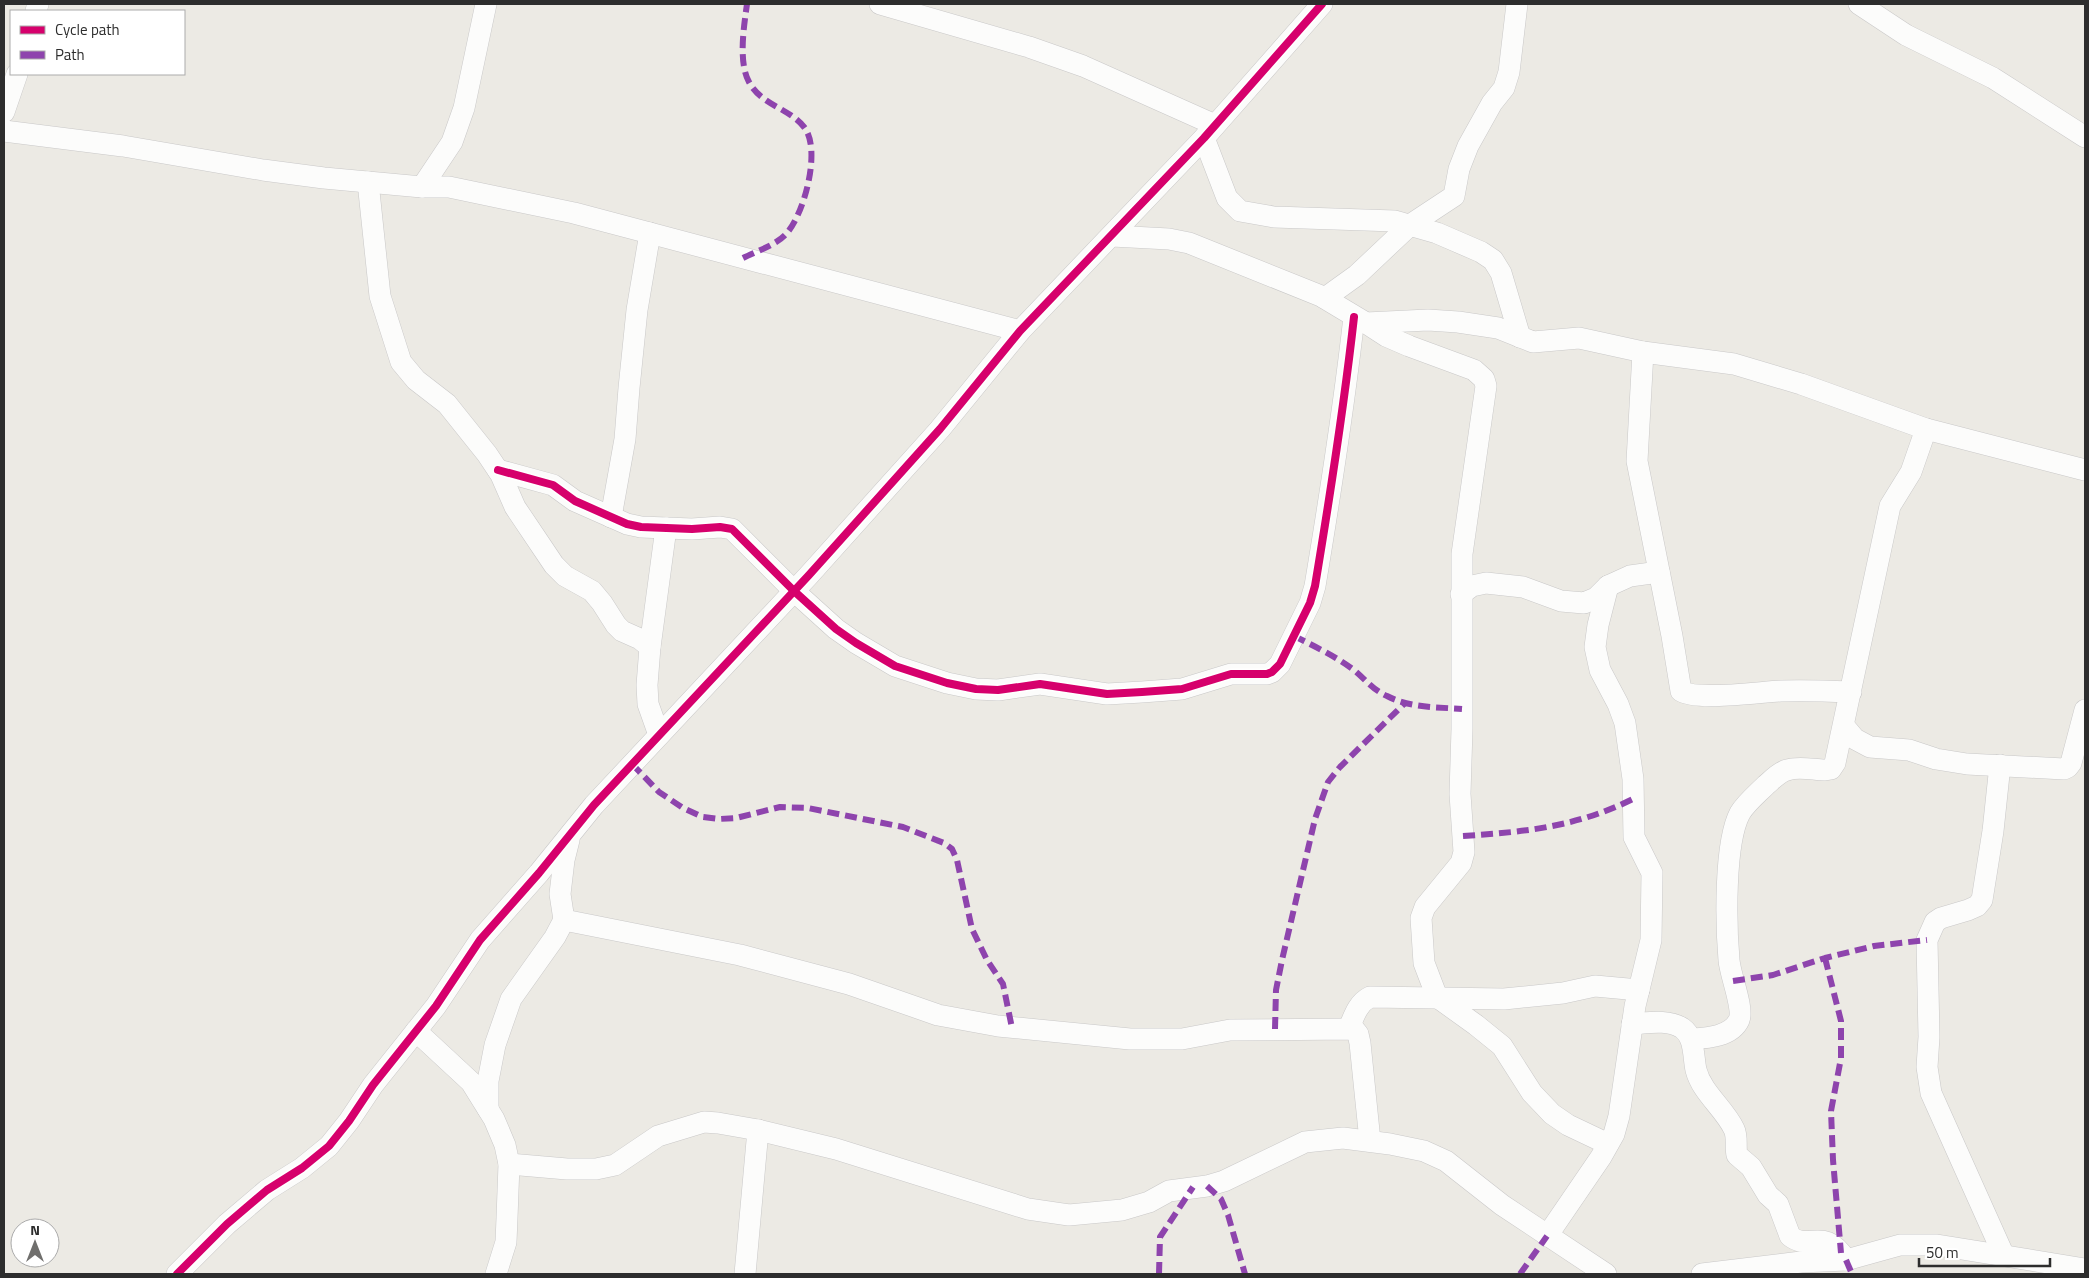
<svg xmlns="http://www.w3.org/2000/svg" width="2089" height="1278" font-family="'Titillium Web',sans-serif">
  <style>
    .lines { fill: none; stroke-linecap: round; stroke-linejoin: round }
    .minor-casing { stroke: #c9c8c8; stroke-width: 22 }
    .minor { stroke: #fcfcfb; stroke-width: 21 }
    .quiet { stroke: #8e44ad; stroke-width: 6; stroke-dasharray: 12 6; stroke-linecap: butt }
    .cycleway-casing { stroke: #fff; stroke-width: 11 }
    .cycleway { stroke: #d6006c; stroke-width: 8 }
  </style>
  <rect width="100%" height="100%" fill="#eceae4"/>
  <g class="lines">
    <defs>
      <g id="minor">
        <path d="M880 4 1029 47 1083 66 1215 125"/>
        <path d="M1859 4 1906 35 1993 78 2085 137"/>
        <path d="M36 11 38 4"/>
        <path d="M4 112 17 74"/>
        <path d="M4 131 123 146 263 170 324 178 422 187H449L574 213 1020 331"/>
        <path d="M1204 138 1227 198 1240 211 1274 217 1395 221 1437 233 1481 252 1493 260 1501 273 1520 337"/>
        <path d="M368 182 380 296 401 362 416 380 447 404 487 454 501 475 515 507 554 565 565 576 592 591 602 603 616 625 622 631 640 639 650 647"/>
        <path d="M422 187 452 142 464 108 486 4"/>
        <path d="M1112 236 1169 239 1189 243 1321 296 1366 323 1428 320 1458 322 1498 328 1533 342 1579 338 1643 352 1734 364 1801 384 1926 429 2085 470"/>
        <path d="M1325 298 1357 275 1410 225 1454 196 1459 169 1468 146 1492 103 1504 88 1509 72 1517 4"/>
        <path d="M1366 323 1386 336 1409 346 1474 370 1484 379 1486 386 1462 554V729L1460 794 1464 852 1461 863 1425 907 1421 918 1424 963 1437 997 1476 1025 1502 1046 1532 1093 1552 1114 1568 1125 1608 1144"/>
        <path d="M1643 352 1637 461 1672 636 1681 691C1697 701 1759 692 1781 691 1804 690 1828 691 1851 692"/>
        <path d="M498 470 553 485 575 501 627 524 641 527 692 529 720 527 732 529 794 591 836 629 856 643 895 666 947 683 976 689 998 690 1040 684 1107 694 1142 692 1182 689 1231 674H1267L1272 672 1280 664 1310 603 1315 586C1330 496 1344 407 1354 317"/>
        <path d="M611 517 625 439 629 388 637 310 650 233"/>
        <path d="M1461 594 1472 586 1486 583 1523 587 1561 601 1584 603 1596 598 1608 586 1630 576 1659 572"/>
        <path d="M1844 726 1855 739 1870 747 1909 750 1936 759 1967 764 2064 769 2068 767 2071 763 2085 710"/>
        <path d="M659 735 648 704 647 685 650 647 666 528"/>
        <path d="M2000 765 1993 831 1982 900 1977 906 1968 910 1941 918 1935 922 1927 940 1929 1037 1927 1067 1931 1093 2004 1256"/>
        <path d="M564 920 740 955 849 984 938 1015 998 1026 1130 1039H1182L1230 1030 1354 1029 1358 1034 1360 1043 1370 1141"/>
        <path d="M1632 1024C1648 1023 1668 1019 1682 1028 1695 1037 1693 1056 1696 1070 1702 1093 1724 1108 1734 1129 1738 1137 1735 1147 1737 1155L1751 1167 1768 1195 1778 1204 1790 1236C1810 1252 1823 1225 1846 1260"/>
        <path d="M1349 1028C1354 1016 1358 1003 1370 997L1504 999 1563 993 1595 986 1639 990"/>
        <path d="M416 1031 471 1082 494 1119 505 1145 509 1164 507 1218 506 1242 496 1274"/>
        <path d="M1691 1039C1706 1038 1731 1037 1739 1020 1744 1008 1730 975 1729 960 1726 925 1724 843 1740 813 1746 803 1757 794 1766 785 1772 780 1779 772 1787 770 1799 766 1814 770 1825 770L1831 769 1835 763 1890 506 1911 472 1926 429"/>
        <path d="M488 1109V1081L495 1045 511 999 555 937 564 920 560 894 564 860 569 840"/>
        <path d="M509 1164 567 1169H596L615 1165 658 1136 704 1122 718 1123 758 1130 836 1149 1028 1209 1069 1215 1122 1210 1149 1202 1169 1191 1207 1186 1224 1181 1305 1142 1343 1138 1390 1144 1424 1151 1446 1161 1502 1205 1606 1274"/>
        <path d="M1547 1236 1601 1157 1614 1134 1619 1116 1635 1006 1651 940 1652 873 1634 837 1633 779 1625 723 1618 704 1600 670 1595 647 1598 625 1608 586"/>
        <path d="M177 1274 227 1224 267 1190 302 1168 329 1146 349 1121 373 1085 436 1006 480 940 539 873 594 805 809 575 940 429 1020 331 1204 138 1322 4"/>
        <path d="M745 1274 758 1130"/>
        <path d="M1702 1274 1801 1262 1846 1260 1900 1245H1937L2085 1269"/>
      </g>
    </defs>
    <use href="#minor" class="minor-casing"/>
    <use href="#minor" class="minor"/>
    <g class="quiet">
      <path d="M743 258C757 251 776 245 786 234 804 215 822 149 804 127 789 108 761 105 749 82 738 62 744 26 747 4"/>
      <path d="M1294 636C1314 646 1335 656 1354 670 1365 679 1373 690 1387 696 1410 708 1436 707 1462 709"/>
      <path d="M632 764 659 792 683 808 703 817 719 819 736 818 780 807 808 808 903 827 944 843 952 849 957 860 972 929 987 960 1003 984 1012 1028"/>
      <path d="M1463 836C1525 832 1576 827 1633 799"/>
      <path d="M1825 958 1841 1021V1058L1831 1111 1833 1160 1841 1253"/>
      <path d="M1733 981 1773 975 1825 958 1874 946 1927 940"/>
      <path d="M1275 1029 1276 990 1282 960 1315 819 1328 782 1340 767 1405 703"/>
      <path d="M1207 1186 1221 1199 1228 1215 1245 1274"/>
      <path d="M1846 1260 1852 1274"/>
      <path d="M1159 1274 1160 1237 1193 1187"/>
      <path d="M1520 1274 1547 1236"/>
    </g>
    <defs>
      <g id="cycleway">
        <path d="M498 470 553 485 575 501 627 524 641 527 692 529 720 527 732 529 794 591 836 629 856 643 895 666 947 683 976 689 998 690 1040 684 1107 694 1142 692 1182 689 1231 674H1267L1272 672 1280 664 1310 603 1315 586C1330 496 1344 407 1354 317"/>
        <path d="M177 1274 227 1224 267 1190 302 1168 329 1146 349 1121 373 1085 436 1006 480 940 539 873 594 805 809 575 940 429 1020 331 1204 138 1322 4"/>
      </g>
    </defs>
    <use href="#cycleway" class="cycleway-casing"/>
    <use href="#cycleway" class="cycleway"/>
  </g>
  <rect width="2089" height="1278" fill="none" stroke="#2d2d2d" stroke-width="10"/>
  <rect x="10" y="10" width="175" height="65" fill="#ffffff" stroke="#ababab"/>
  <rect x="20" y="26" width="25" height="8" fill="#d6006c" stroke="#ababab"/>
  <text x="55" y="35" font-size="15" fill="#2d2d2d">Cycle path</text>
  <rect x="20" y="51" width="25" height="8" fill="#8e44ad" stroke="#ababab"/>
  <text x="55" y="60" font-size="15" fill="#2d2d2d">Path</text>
  <g transform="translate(35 1243)"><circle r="24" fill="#ffffff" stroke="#ababab"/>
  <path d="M0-4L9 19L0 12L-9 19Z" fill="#706f6d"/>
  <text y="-8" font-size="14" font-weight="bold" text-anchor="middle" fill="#2d2d2d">N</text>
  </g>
  <path d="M1919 1258v8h131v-8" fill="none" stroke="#2d2d2d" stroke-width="2.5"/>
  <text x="1926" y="1258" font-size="15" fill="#2d2d2d" stroke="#ffffff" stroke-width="4" paint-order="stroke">50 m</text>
</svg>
